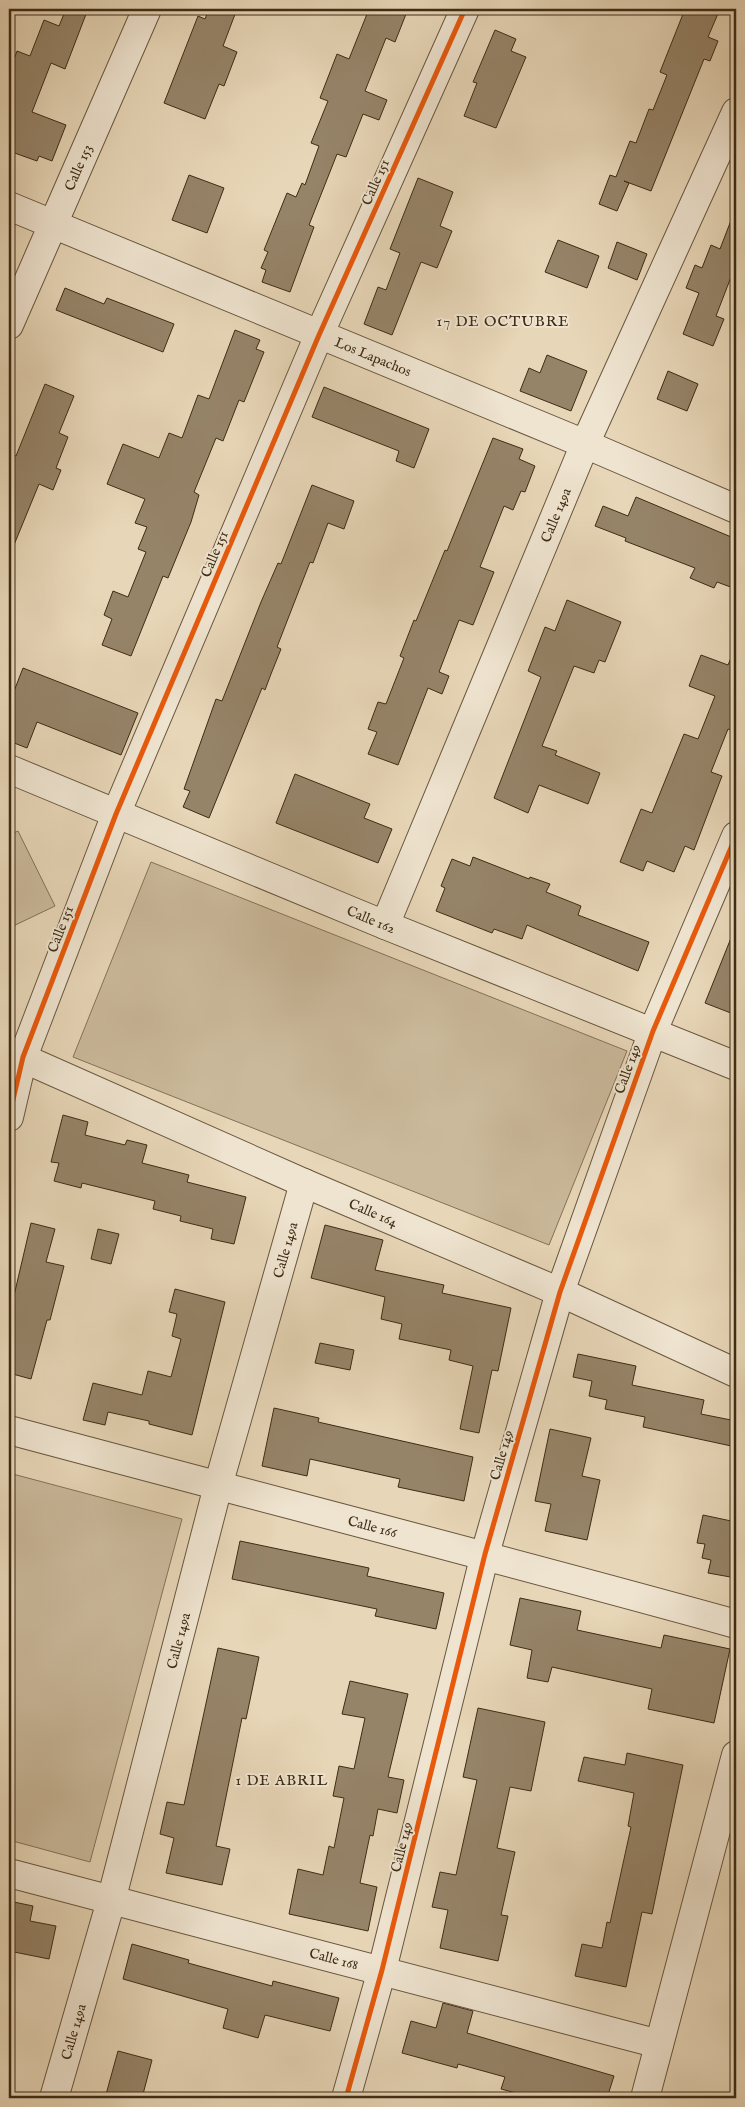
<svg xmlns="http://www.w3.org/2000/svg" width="745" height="2107" font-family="'IM FELL English',serif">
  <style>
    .green { fill: #cab99b; stroke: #847258 }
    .building { fill: #968469; stroke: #3e2c15 }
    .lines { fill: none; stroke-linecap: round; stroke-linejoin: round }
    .minor-casing { stroke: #68563e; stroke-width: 30 }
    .minor { stroke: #efe4d0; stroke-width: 28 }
    .cycleway-casing { stroke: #efe4d0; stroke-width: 8 }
    .cycleway { stroke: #e8590c; stroke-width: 5 }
    .labels { text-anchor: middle; stroke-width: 4; stroke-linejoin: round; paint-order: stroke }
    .street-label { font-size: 14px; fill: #3e2c15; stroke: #efe4d0 }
    .neighbourhood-label { font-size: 15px; letter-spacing: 1px; fill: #3e2c15; stroke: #efe4d0 }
  </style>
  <rect width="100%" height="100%" fill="#e7d6b7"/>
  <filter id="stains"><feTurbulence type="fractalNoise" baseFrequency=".004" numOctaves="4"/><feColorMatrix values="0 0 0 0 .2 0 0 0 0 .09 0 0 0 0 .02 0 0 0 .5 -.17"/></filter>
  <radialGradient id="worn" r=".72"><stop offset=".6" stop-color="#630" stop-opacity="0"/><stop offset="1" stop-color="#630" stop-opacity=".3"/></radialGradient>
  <g class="green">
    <path d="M18 831 55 906 9 928V835Z"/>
    <path d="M151 862 627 1051 549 1245 73 1057Z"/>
    <path d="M9 1473 182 1519 90 1862 9 1840Z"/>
  </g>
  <g class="building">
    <path d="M66 9H88L65 69 51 63 32 112 66 125 52 161 39 156 37 161 9 151V73L17 51 30 56 44 20 59 26Z"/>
    <path d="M209 9H237L223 46 237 52 224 86 219 84 205 119 164 103 198 16 205 19Z"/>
    <path d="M369 9H408L395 42 386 38 365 91 387 100 379 120 363 114 346 157 337 154 309 225 314 227 290 292 262 282 266 270 261 268 268 252 264 250 287 193 296 197 302 183 305 185 319 146 311 143 328 101 320 98 337 54 349 59Z"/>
    <path d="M685 9H720L708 37 718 41 710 61 704 59 651 191 624 181 629 183 617 211 599 204 610 175 616 177 630 141 636 143 649 109 653 110 667 75 660 72Z"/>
    <path d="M495 30 516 39 511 51 526 57 496 128 464 116 477 83 473 82Z"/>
    <path d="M189 175 224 188 207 233 172 220Z"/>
    <path d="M418 178 453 192 440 226 452 231 437 268 421 262 392 335 364 324 378 287 386 290 400 253 390 249Z"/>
    <path d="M735 210 736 264 716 316 724 319 713 346 683 334 699 293 686 288 695 265 702 268 711 245 720 249Z"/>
    <path d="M558 240 599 256 587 288 545 272Z"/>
    <path d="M617 242 647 254 637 280 608 268Z"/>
    <path d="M65 288 104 304 107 298 174 324 163 352 56 310Z"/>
    <path d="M235 330 260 340 256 349 264 352 244 402 239 400 223 441 216 438 194 492 199 495 191 522 168 578 163 576 131 656 102 645 112 619 104 615 113 591 128 597 146 552 138 549 147 527 135 523 145 499 107 484 123 444 159 458 169 433 182 438 198 395 209 399Z"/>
    <path d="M547 355 587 371 571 411 520 391 529 368 540 373Z"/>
    <path d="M668 371 698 384 687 411 657 399Z"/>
    <path d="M45 384 74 396 59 433 68 437 56 468 61 470 53 490 39 484 9 557V453L16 456Z"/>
    <path d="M324 387 429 429 414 468 396 461 399 451 312 417Z"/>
    <path d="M493 438 523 449 519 459 535 466 525 492 521 491 513 510 504 506 480 567 494 572 473 625 459 620 439 672 449 676 442 694 428 688 398 765 368 754 377 732 368 729 378 702 386 704 404 658 400 656 414 620 416 621 445 550 447 551Z"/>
    <path d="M312 485 354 501 344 529 328 523 313 563 310 562 277 647 281 649 271 674 265 690 262 688 209 818 183 807 190 791 184 789 216 699 222 701 261 602 278 563 281 564Z"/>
    <path d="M636 497 736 539V589L717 582 714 588 690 578 695 568 625 541 626 538 595 526 603 506 628 516Z"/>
    <path d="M567 600 621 622 605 662 599 660 594 673 574 666 542 746 557 751 555 755 600 773 588 804 539 785 528 813 494 798 541 677 528 671 545 627 555 631Z"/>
    <path d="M736 646V732L728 729 711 772 722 776 694 850 685 846 674 872 647 861 643 871 620 862 641 809 652 813 684 734 698 739 715 696 689 686 701 655 728 665Z"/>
    <path d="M23 668 138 713 121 755 37 722 27 748 9 741V704Z"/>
    <path d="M295 774 370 804 364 818 392 829 378 863 276 823Z"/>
    <path d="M473 857 529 879 530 877 550 884 546 892 581 906 578 915 649 942 638 971 527 925 522 939 494 929 492 933 436 911 445 888 441 886 452 859 470 866Z"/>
    <path d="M735 928H736V1015L705 1003Z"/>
    <path d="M63 1115 88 1122 85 1135 125 1145 127 1140 147 1145 142 1163 189 1175 187 1182 246 1197 234 1244 211 1239 213 1229 180 1221 181 1216 153 1209 155 1201 82 1183 81 1188 54 1181 59 1163 51 1162Z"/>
    <path d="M31 1223 55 1229 46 1262 64 1266 50 1320H47L31 1379 9 1373V1317Z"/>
    <path d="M325 1225 383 1240 375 1270 444 1285 442 1293 511 1308 498 1371 492 1370 479 1433 460 1429 473 1366 449 1360 451 1350 399 1339 402 1324 381 1319 385 1297 311 1278Z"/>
    <path d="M98 1229 119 1234 111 1264 91 1259Z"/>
    <path d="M175 1289 225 1302 192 1435 149 1424V1421L108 1412 105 1425 83 1420 93 1383 142 1395 148 1371 171 1377 181 1339 172 1336 177 1314 169 1312Z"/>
    <path d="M320 1343 354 1350 350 1370 315 1363Z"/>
    <path d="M578 1354 636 1366 632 1385 704 1400 701 1414 736 1421V1447L643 1427 645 1417 605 1409 607 1400 589 1396 592 1381 573 1377Z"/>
    <path d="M274 1408 319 1418 318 1422 473 1457 464 1501 398 1487 400 1479 310 1459 307 1476 262 1466Z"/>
    <path d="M550 1429 591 1438 582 1476 600 1480 587 1540 545 1531 551 1504 535 1501Z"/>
    <path d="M703 1515 736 1522V1578L708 1573 711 1560 702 1558 705 1544 697 1543Z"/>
    <path d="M240 1541 369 1568 367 1576 444 1593 436 1629 375 1616 377 1609 232 1579Z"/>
    <path d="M520 1598 581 1611 577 1630 661 1648 664 1635 730 1649 714 1723 648 1709 652 1689 552 1667 548 1682 527 1678 532 1650 510 1645Z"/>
    <path d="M218 1648 259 1657 246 1719 242 1718 216 1846 230 1849 222 1885 166 1873 174 1838 160 1834 167 1802 184 1805Z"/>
    <path d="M350 1681 408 1694 388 1777 404 1780 397 1813 378 1809 373 1836 370 1835 360 1883 377 1887 368 1931 289 1914 298 1869 323 1875 329 1846 334 1848 344 1798 333 1796 339 1766 354 1769 365 1718 342 1714Z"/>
    <path d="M478 1708 545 1722 531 1791 510 1787 497 1848 515 1852 501 1915 508 1916 498 1961 440 1948 448 1910 432 1907 440 1872 456 1875 477 1780 463 1777Z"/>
    <path d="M627 1753 683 1765 652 1914 642 1912 626 1987 575 1976 582 1944 602 1948 607 1922 610 1923 631 1827 628 1826 634 1793 578 1781 584 1757 625 1765Z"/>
    <path d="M9 1901 33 1906 30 1921 56 1926 49 1959 9 1951Z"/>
    <path d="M132 1944 189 1960 188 1963 272 1986 273 1981 339 1998 330 2031 265 2015 258 2038 223 2028 228 2009 123 1979Z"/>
    <path d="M443 2003 473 2011 467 2033 614 2076 607 2098H535L501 2089 505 2077 458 2064 457 2068 402 2053 411 2021 436 2028Z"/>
    <path d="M118 2051 152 2060 142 2098H105Z"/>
  </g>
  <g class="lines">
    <defs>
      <g id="minor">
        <path id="s1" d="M9 206 585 444 736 509"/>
        <path id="s2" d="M9 325 147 9"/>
        <path id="s3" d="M9 769 385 925 736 1066"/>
        <path id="s4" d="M385 925 585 444 736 112"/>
        <path id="s5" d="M9 1052 304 1183 560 1292 736 1373"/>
        <path d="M9 1117 23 1057 116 814 319 335 465 9"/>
        <path id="s6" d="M9 1430C251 1495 494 1557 736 1624"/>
        <path id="s7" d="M9 1873 659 2044"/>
        <path id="s8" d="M54 2098 111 1901 218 1486 304 1183"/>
        <path d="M346 2098 382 1970 485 1554 560 1292 653 1031 736 836"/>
        <path d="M645 2098 736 1755"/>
      </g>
    </defs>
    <use href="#minor" class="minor-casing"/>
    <use href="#minor" class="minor"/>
    <defs>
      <g id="cycleway">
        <path d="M9 1117 23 1057 116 814 319 335 465 9"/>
        <path d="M346 2098 382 1970 485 1554 560 1292 653 1031 736 836"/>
      </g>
    </defs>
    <use href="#cycleway" class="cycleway-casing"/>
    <use href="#cycleway" class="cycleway"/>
  </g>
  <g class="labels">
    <g class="street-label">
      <text dy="5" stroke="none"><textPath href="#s2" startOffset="172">Calle 153</textPath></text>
      <text transform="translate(375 182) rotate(-66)" y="5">Calle 151</text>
      <text dy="5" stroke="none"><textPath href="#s1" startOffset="394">Los Lapachos</textPath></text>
      <text dy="5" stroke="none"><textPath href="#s4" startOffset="444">Calle 149a</textPath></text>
      <text transform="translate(214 554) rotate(-67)" y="5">Calle 151</text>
      <text dy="5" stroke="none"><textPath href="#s3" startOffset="392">Calle 162</textPath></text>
      <text transform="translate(60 929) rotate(-69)" y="5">Calle 151</text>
      <text transform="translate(627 1069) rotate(-70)" y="5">Calle 149</text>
      <text dy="5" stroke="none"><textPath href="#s5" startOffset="398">Calle 164</textPath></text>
      <text dy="5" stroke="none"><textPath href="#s8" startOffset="879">Calle 149a</textPath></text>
      <text transform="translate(501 1455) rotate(-74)" y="5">Calle 149</text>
      <text dy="5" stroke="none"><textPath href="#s6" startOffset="376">Calle 166</textPath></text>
      <text dy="5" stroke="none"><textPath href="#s8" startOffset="474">Calle 149a</textPath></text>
      <text transform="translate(401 1847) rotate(-76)" y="5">Calle 149</text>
      <text dy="5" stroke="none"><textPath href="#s7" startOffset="336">Calle 168</textPath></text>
      <text dy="5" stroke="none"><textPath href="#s8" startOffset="69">Calle 149a</textPath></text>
    </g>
    <g class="neighbourhood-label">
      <text x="503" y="326">17 DE OCTUBRE</text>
      <text x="282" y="1785">1 DE ABRIL</text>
    </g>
  </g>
  <rect width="745" height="2107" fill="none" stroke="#e7d6b7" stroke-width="30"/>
  <rect x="10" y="10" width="725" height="2087" fill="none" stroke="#3e2c15" stroke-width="2.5"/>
  <rect x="15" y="15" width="715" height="2077" fill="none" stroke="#3e2c15"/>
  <rect width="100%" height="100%" filter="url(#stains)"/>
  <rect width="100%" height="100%" fill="url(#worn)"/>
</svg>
